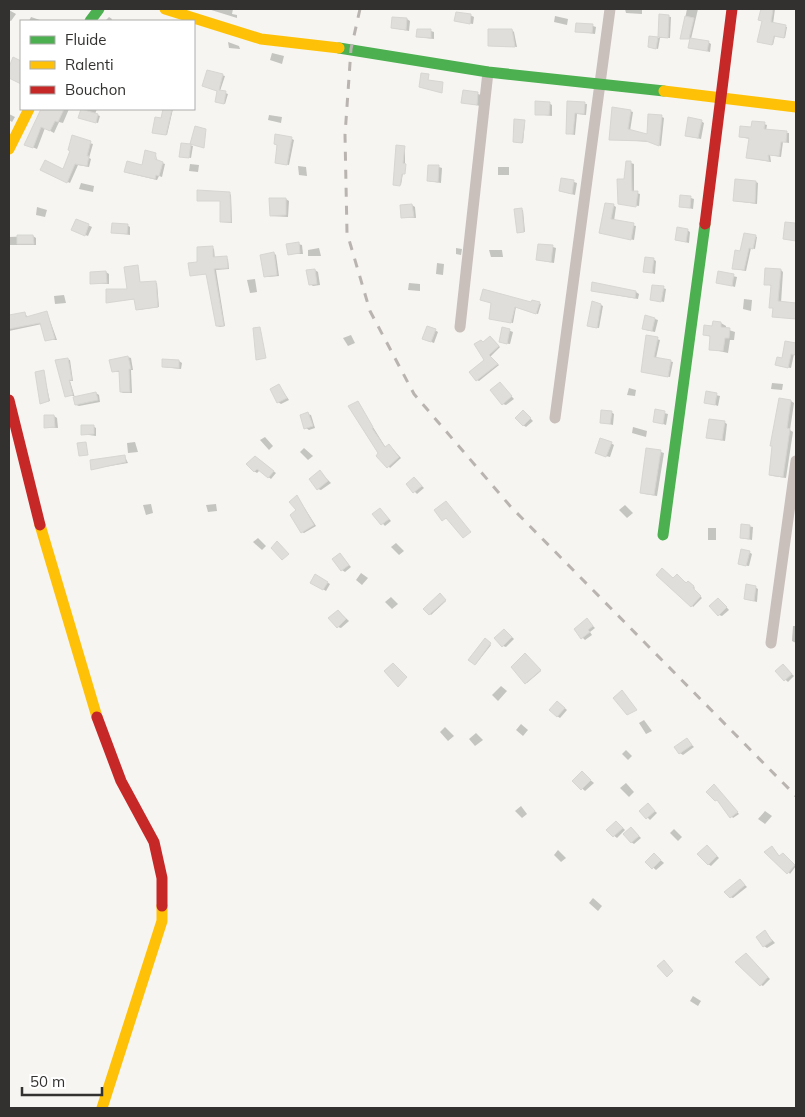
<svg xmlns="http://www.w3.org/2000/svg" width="805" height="1117" font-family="Mulish,sans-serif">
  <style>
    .shadow { fill: #0003 }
    .building { fill: #dfdedb; stroke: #d7d6d3 }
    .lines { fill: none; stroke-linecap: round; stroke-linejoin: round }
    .street { stroke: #c9bfbb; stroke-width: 11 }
    .fast { stroke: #4caf50; stroke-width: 11 }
    .slow { stroke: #ffc107; stroke-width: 11 }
    .jam { stroke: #c62828; stroke-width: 11 }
    .rail { stroke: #bab4b1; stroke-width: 3; stroke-dasharray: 9 9; stroke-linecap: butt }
  </style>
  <rect width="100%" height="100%" fill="#f6f5f1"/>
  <g class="shadow">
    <path d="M208 9H233L232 14 237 15V18Z"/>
    <path d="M625 9H642V14L626 13Z"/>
    <path d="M687 9H698L691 39 681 38Z"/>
    <path d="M761 9H775L773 24 787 27 785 38 775 36 773 45 760 42 763 21Z"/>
    <path d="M9 10 16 14 11 21 9 20Z"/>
    <path d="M470 15 474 17 473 24 456 21Z"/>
    <path d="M660 15 671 17 670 38H660L658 49 651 47 650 37 659 38Z"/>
    <path d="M555 16 568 19 567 25 554 22Z"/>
    <path d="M31 17 40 20 41 21H29Z"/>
    <path d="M109 17 112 19 111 21H105Z"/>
    <path d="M407 19 410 21 409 31 392 28Z"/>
    <path d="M593 26 596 27 595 34 576 31Z"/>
    <path d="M512 30 514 32 517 47 489 45Z"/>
    <path d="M431 31 434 32V39L418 37Z"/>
    <path d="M228 42 239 46 240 49 229 48Z"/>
    <path d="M708 42 711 44 710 52 689 47Z"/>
    <path d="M272 53 284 56 282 64 270 60Z"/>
    <path d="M208 71 225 76 220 91 228 94 225 104 218 102V91Z"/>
    <path d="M478 94 481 95 480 106 463 102Z"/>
    <path d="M568 102 587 104 586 115 577 114 575 135 567 133Z"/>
    <path d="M549 103 552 105V116L536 114Z"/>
    <path d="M45 109H69L63 123 59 122 54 133 45 128 37 149 30 146Z"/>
    <path d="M82 109H97L95 114 100 116 98 123 79 117Z"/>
    <path d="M165 109H173L167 135 155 133Z"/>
    <path d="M630 111 633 112 630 131 648 136 662 117 664 118 661 146 650 142 610 139Z"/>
    <path d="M9 114 15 117 12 122 9 120Z"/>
    <path d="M269 115 282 117 281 123 268 120Z"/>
    <path d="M701 121 704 123 701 139 686 136Z"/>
    <path d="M525 122 523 143 515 142Z"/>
    <path d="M764 124 767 125 766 131 789 133V143L783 142 781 157 770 155 771 162 748 158 750 139 740 137 752 128Z"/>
    <path d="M292 139 294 140 289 165 278 163Z"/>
    <path d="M90 143 93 144 89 158 91 159 89 167 78 165 70 183 42 170 63 171Z"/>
    <path d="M190 145 193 146 191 158 180 156Z"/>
    <path d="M405 147V174L403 173 401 185H396Z"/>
    <path d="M157 155V161L165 164 162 177 159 176 157 180 128 173 143 166H155Z"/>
    <path d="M631 163 634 164V192L640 194 639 206 620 203Z"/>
    <path d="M190 164 199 165 198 172 189 171Z"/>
    <path d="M298 166 306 167 307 176 299 175Z"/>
    <path d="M439 167 442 168 441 183 428 181Z"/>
    <rect x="498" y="167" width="11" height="8"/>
    <path d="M574 182 577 183 575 195 560 191Z"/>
    <path d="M756 182 758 183 757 204 735 201Z"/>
    <path d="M81 183 94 186 93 192 79 189Z"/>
    <path d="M229 193 231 195 232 223 221 222V201H199Z"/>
    <path d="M691 198 694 199 693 209 680 206Z"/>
    <path d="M286 199 289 201 288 217 271 216Z"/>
    <path d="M412 205 415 207 416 218 402 217Z"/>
    <path d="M613 205 616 207 614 221 636 226 634 240 600 232Z"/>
    <path d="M37 207 47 210 45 217 36 215Z"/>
    <path d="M516 210H523L525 232H518Z"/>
    <path d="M77 220 92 227 88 236 76 231Z"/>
    <path d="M786 223 796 224V241L784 238Z"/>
    <path d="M127 225 130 227V235L112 232Z"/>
    <path d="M687 230 690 232 689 243 676 240Z"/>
    <path d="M33 236 36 238V245H9V237Z"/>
    <path d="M755 236 757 237 755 249 751 248 746 271 736 269 741 252Z"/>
    <path d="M298 244 302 245 303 254H289Z"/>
    <path d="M212 247 214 249 215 259H228L229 269 216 270 225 326 220 327 217 326 208 274 191 275 198 263Z"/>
    <path d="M553 247 556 248 554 263 538 260Z"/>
    <path d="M319 248 321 256H308V250Z"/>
    <path d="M456 248 462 249 461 255 456 254Z"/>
    <path d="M489 250H502L503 257H491Z"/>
    <path d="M274 253 276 255 279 276 268 277 265 276Z"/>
    <path d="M653 259 656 261 655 274 644 271Z"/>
    <path d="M437 263 444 264 443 275 436 274Z"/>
    <path d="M137 266 140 283H157L159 307 138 310 136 299 108 302 128 290Z"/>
    <path d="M315 270 318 272 320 285 313 286 310 284Z"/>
    <path d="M781 270 783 272 781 303 796 304V319L773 316 774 309 771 307 773 286 765 284Z"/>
    <path d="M106 272 109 274V284L91 283Z"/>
    <path d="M719 273 737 277 735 287 718 282Z"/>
    <path d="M255 279 257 292 250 293 247 280Z"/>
    <path d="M409 283 420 284V291L408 290Z"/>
    <path d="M663 288 666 289 664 302 652 299Z"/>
    <path d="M592 291 636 292 639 294 638 299Z"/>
    <path d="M64 295 66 303 55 304 54 296Z"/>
    <path d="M744 299 752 300 751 311 743 309Z"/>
    <path d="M493 303H539L541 304 538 314 516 307 513 323 492 319Z"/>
    <path d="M601 305 603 306 599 328 591 327Z"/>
    <path d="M47 312 57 340H46L42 324 9 331V316L25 313 28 318Z"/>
    <path d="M655 319 658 320 655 332 646 330Z"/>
    <path d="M721 323 726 326V329L735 332 734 340H730L728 353 710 349 711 337 704 334Z"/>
    <path d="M503 328 513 332 510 344 503 343Z"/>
    <path d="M435 330 438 332 434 343 426 340Z"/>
    <path d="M351 335 355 343 348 346 343 338Z"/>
    <path d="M647 336 660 340 656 358 673 362 670 377 644 372Z"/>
    <path d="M492 339 500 347 490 357 499 365 479 381 477 380 486 360 481 341 484 343Z"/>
    <path d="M786 343 796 345V355L794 354 791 368 779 366 783 359Z"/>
    <path d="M128 357 131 358 133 370H131L132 393H123L121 392 120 372H113Z"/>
    <path d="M67 359 70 360 73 381H70L75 398 96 393 99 395 100 402 79 406 76 405 74 396H66Z"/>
    <path d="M179 361 182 363 181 369 163 367Z"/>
    <path d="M43 371 50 401 42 403H41Z"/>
    <path d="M772 383 783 384 782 390 771 389Z"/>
    <path d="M500 384 514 399 506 405 503 404Z"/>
    <path d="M279 386 289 400 281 404 278 402Z"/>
    <path d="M629 388 636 390 635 396 627 395Z"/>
    <path d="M707 393 720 396 718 406 706 402Z"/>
    <path d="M791 401 794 403 790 430 793 432 786 478 773 476 770 475Z"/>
    <path d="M358 403 386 448 391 447 401 458 390 468 380 454Z"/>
    <path d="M656 411 668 414 666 425 654 421Z"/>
    <path d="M524 412 533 421 526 427 523 425Z"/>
    <path d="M611 412 614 414 613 425 601 422Z"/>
    <path d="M308 414 311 415 315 428 309 430 306 428Z"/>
    <path d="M54 416 57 418 58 428 45 427V417Z"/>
    <path d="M724 422 727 424 725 441 708 438Z"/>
    <path d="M93 426 96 428V436L82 434Z"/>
    <path d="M633 427 647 431 646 437 632 433Z"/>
    <path d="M265 437 273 446 269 450 260 440Z"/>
    <path d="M135 442 138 452 128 453 127 443Z"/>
    <path d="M611 443 614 445 610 457 599 454Z"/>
    <path d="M304 448 313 456 308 460 300 452Z"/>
    <path d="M661 452 664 453 657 496 645 494 641 492Z"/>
    <path d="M125 457 128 463 92 469Z"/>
    <path d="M258 459 276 473 271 479 260 470 257 473 254 471Z"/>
    <path d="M320 472 331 483 321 490 318 489Z"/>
    <path d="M414 478 424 488 417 494 407 484Z"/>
    <path d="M297 496 316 526 304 533 302 532Z"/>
    <path d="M151 504 153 513 146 515 143 505Z"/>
    <path d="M206 505 216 504 217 511 208 512Z"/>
    <path d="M625 505 633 513 627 518 619 510Z"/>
    <path d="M380 509 391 521 385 526 374 514Z"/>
    <path d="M743 525 753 527 752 540 741 538Z"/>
    <rect x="708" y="528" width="8" height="12"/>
    <path d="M258 538 266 546 262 550 253 542Z"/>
    <path d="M396 543 404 551 399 555 391 547Z"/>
    <path d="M749 552 752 554 749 566 742 565Z"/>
    <path d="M340 555 351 567 345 572 342 570Z"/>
    <path d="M361 573 368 578 362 585 356 580Z"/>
    <path d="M316 576 330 584 326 591 312 582Z"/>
    <path d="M674 579 690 583 695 588 693 590 702 598 693 607Z"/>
    <path d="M755 587 758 589 757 602 745 599Z"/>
    <path d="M441 596 446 601 431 615 430 614Z"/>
    <path d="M391 597 398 604 392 609 385 602Z"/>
    <path d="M721 601 729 610 722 616 719 615Z"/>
    <path d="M338 611 349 621 341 628 338 627Z"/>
    <path d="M587 620 595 628 590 632 592 635 585 640 575 630Z"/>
    <path d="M793 626H796V643L792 641Z"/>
    <path d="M507 632 514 639 506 647 503 646Z"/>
    <path d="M485 640 491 645 476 664 470 660Z"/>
    <path d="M526 655 541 671 527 683H526Z"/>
    <path d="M783 666 794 676 788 682 777 672Z"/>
    <path d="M501 686 507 691 498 701 492 695Z"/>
    <path d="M558 702 567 710 560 718 557 716Z"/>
    <path d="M644 720 652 731 646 734 639 723Z"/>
    <path d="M521 724 528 730 523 736 516 730Z"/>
    <path d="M445 727 454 736 448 741 440 732Z"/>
    <path d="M476 733 483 740 475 746 469 739Z"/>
    <path d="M687 740 694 747 683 755 680 753Z"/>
    <path d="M626 750 632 756 628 760 622 754Z"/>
    <path d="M582 773 594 783 585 791 574 781Z"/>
    <path d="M626 783 634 792 629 797 620 788Z"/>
    <path d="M714 786 739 814 733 818 719 801 716 800Z"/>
    <path d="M648 805 657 813 650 820 641 811Z"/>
    <path d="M521 806 527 814 522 818 515 811Z"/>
    <path d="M765 811 772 816 765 824 758 819Z"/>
    <path d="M619 824 625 830 617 838 608 831Z"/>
    <path d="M632 829 641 838 634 844 631 842Z"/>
    <path d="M674 829 682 837 678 841 670 833Z"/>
    <path d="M707 846 719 858 711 866 708 864Z"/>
    <path d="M772 847 780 857 785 856 796 866 790 874Z"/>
    <path d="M558 850 566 858 561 862 554 855Z"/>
    <path d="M655 855 664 863 656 870 647 862Z"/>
    <path d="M740 880 747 887 733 898 730 897Z"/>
    <path d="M593 898 602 906 598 911 589 903Z"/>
    <path d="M765 932 775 943 767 948 764 946Z"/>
    <path d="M748 956 770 979 763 986 761 985Z"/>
    <path d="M693 996 701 1001 698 1006 690 1001Z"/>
  </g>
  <g class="building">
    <path d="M761 9H773L771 22 786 25 784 38 774 36 772 45 757 42 762 21 758 20Z"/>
    <path d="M456 12 471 14 470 24 454 21Z"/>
    <path d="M659 14 669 15 668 38 658 37 656 49 648 47 649 36 658 37Z"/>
    <path d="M685 16 694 18 689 39H680Z"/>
    <path d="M392 17 407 18 406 30 391 28Z"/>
    <path d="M576 23 593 24 592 33 575 32Z"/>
    <path d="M417 29H431V38L416 37Z"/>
    <path d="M488 29H512L515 47 488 46Z"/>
    <path d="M690 38 709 41 707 51 688 48Z"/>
    <path d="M13 57 21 61V84L9 78V67Z"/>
    <path d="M207 70 223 74 219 90 226 91 224 104 215 102 217 91 202 86Z"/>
    <path d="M421 73 429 74 428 80 443 82 442 93 419 87Z"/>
    <path d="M463 90 478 92 477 105 461 103Z"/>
    <path d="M535 101 550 102 549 115H535Z"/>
    <path d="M567 101 585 102 584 114 575 113 573 134H566Z"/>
    <path d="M612 107 631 110 628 129 647 134 648 114 662 115 659 146 646 141 609 140Z"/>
    <path d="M41 109H64L58 122 55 121 50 131 41 127 33 148 24 145Z"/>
    <path d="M81 109 98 114 96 123 78 118Z"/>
    <path d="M163 109H172L166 135 152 133 155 117 161 118Z"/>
    <path d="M688 117 702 120 698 138 685 136Z"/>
    <path d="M514 119 525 120 522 143 513 142Z"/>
    <path d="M752 121 765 122 764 129 787 131 786 142H781L779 156 768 155 769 161 746 158 749 138 739 137 740 126 751 127Z"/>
    <path d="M195 126 206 129 204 148 190 144Z"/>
    <path d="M275 134 292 137 287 165 275 163 277 145 274 144Z"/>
    <path d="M72 135 91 141 87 156H89L87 166 75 164 67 183 40 170 45 160 63 169 70 151 68 150Z"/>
    <path d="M181 143 191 144 189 158 179 157Z"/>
    <path d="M396 145 405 146 403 163 406 164 405 174H402L400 186 393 185Z"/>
    <path d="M145 150 156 153 155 159 163 162 159 176 156 175 155 179 124 172 127 161 142 165Z"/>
    <path d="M626 161H631L632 191H638L636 207 618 204 617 179H624Z"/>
    <path d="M428 165H439L438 182 427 181Z"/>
    <path d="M561 178 574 180 572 194 559 191Z"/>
    <path d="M735 179 756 181 755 203 733 201Z"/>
    <path d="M197 190 230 192 231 222H220V201H197Z"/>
    <path d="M680 195 691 196 690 208 679 207Z"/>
    <path d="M269 198H286V215L270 216Z"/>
    <path d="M605 203 614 204 611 219 634 223 631 240 599 233Z"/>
    <path d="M412 204 414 217 401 218 400 205Z"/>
    <path d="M522 208 524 232 517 233 514 209Z"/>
    <path d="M76 219 89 224 85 236 71 230Z"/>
    <path d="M785 222 795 223 796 241 783 239Z"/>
    <path d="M112 223 128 224 127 234 111 233Z"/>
    <path d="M677 227 688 229 686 242 675 240Z"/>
    <path d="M744 233 756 235 753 249 749 248 744 270 732 269 735 250 740 251Z"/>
    <path d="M17 235H33L34 244H17Z"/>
    <path d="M299 242 300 253 288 255 286 244Z"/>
    <path d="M538 244 553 245 551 262 536 260Z"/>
    <path d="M213 246V257L227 256 228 268 214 269 224 326H216L206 274 190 276 188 263 197 262V247Z"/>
    <path d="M274 252 277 275 264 277 260 255Z"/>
    <path d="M645 257 654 258 652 273 643 272Z"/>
    <path d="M138 265 140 282 156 281 158 307 136 310 134 299 106 303V289H127L124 267Z"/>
    <path d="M765 268 781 269 778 301 796 303V319L772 317 773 308H769L771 285H764Z"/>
    <path d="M315 269 317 284 309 285 306 270Z"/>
    <path d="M106 271 107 283 90 284V272Z"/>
    <path d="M718 271 734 274 732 286 716 283Z"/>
    <path d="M592 282 636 291 635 298 591 291Z"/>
    <path d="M652 285 664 286 661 302 650 300Z"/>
    <path d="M483 289 531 302 532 300 540 302 536 314 515 307 511 323 489 319 491 303 480 300Z"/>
    <path d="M592 301 601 304 597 328 587 326Z"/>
    <path d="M47 311 55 339 45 341 40 323 9 329V315L25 312 26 317Z"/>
    <path d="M645 315 655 318 652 331 642 329Z"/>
    <path d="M713 321 721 322V327L730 328 729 338H725L723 351 709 350 710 336 703 335 704 325 712 326Z"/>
    <path d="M427 326 436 329 431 342 422 339Z"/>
    <path d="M260 327 266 358 256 360 253 328Z"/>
    <path d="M502 327 510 329 507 344 499 342Z"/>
    <path d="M646 335 658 337 654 357 671 360 668 377 641 372Z"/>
    <path d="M490 336 499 346 489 355 498 364 476 381 469 372 484 360 474 344 481 340 483 342Z"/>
    <path d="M785 341 796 343V355L791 354 788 368 775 365 777 357 782 358Z"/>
    <path d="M128 356 131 369H129L130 392H120L119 371 112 372 109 360Z"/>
    <path d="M68 358 72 380H69L73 395 65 397 55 360Z"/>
    <path d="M162 359 179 360V368L162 367Z"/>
    <path d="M44 370 49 401 40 404 35 372Z"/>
    <path d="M500 382 512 396 502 405 490 390Z"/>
    <path d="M279 384 287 398 277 403 270 389Z"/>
    <path d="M706 391 717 393 715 405 704 403Z"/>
    <path d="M96 392 98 400 75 405 73 397Z"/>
    <path d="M779 398 791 400 787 428 790 429 783 477 769 475 772 446H770Z"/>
    <path d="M358 401 373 427 372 428 385 447 389 444 399 457 387 468 376 456 378 453 348 406Z"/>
    <path d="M655 409 665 411 663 424 653 422Z"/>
    <path d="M523 410 531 418 523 426 515 418Z"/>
    <path d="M601 410 612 411 610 424 600 423Z"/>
    <path d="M308 412 313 426 304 429 300 415Z"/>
    <path d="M44 415H54L55 427 44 428Z"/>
    <path d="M709 419 725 421 722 440 706 438Z"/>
    <path d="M81 425H94V434L81 435Z"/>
    <path d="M600 438 612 442 606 457 595 453Z"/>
    <path d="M86 442 88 455 79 456 77 443Z"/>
    <path d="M646 448 661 450 654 495 640 493Z"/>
    <path d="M125 455 126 462 91 470 90 460Z"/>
    <path d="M255 456 274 471 268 478 257 469 254 472 246 464Z"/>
    <path d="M320 470 328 481 317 490 309 479Z"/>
    <path d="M414 477 422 486 413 493 406 484Z"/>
    <path d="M297 495 314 525 301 533 290 515 296 510 289 502Z"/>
    <path d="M446 501 471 532 463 538 446 518 442 521 434 510Z"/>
    <path d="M380 508 389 519 381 525 372 514Z"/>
    <path d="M741 524 750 525 749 539 740 538Z"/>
    <path d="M277 541 289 554 282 560 271 548Z"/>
    <path d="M741 549 750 551 746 566 738 564Z"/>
    <path d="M340 553 349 565 341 571 332 559Z"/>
    <path d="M662 568 673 578 677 574 686 583 688 581 694 586 693 588 701 596 691 607 656 575Z"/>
    <path d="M315 574 328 582 323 590 310 583Z"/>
    <path d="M746 584 756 586 754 601 744 599Z"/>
    <path d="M440 593 446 600 429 615 423 609Z"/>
    <path d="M718 598 727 607 718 616 709 606Z"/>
    <path d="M338 610 346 619 337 628 328 618Z"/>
    <path d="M587 618 593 626 588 630 590 632 581 639 574 629Z"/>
    <path d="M504 629 512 637 502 647 494 638Z"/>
    <path d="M485 638 491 643 475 665 468 660Z"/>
    <path d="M525 653 541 670 525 684 511 667Z"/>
    <path d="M393 663 407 677 398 687 384 671Z"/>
    <path d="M783 664 792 674 784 681 775 671Z"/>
    <path d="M622 690 637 710 627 715 613 698Z"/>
    <path d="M557 701 565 708 557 717 549 710Z"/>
    <path d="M687 738 692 745 679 754 674 747Z"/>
    <path d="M582 771 591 780 581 790 572 781Z"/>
    <path d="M714 784 738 812 730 818 717 800 715 801 706 792Z"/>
    <path d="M648 803 655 811 646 819 639 811Z"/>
    <path d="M616 821 623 828 613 837 606 830Z"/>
    <path d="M631 827 639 836 631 843 623 834Z"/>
    <path d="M707 845 717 856 708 865 697 854Z"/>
    <path d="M772 846 779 856 783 853 795 865 787 874 764 852Z"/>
    <path d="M654 853 661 860 652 869 645 862Z"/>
    <path d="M740 879 745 885 730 898 724 892Z"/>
    <path d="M765 930 772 941 763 947 756 937Z"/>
    <path d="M746 953 768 977 760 986 735 962Z"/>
    <path d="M664 960 673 971 667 977 657 966Z"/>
  </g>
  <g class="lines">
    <g class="street">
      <path d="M460 327 488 72"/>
      <path d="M555 418 610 9"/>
      <path d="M771 643 796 461"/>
    </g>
    <g class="fast">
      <path d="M90 21 99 9"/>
      <path d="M339 48 488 72 664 91"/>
      <path d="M663 535 705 224"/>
    </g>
    <g class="slow">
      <path d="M165 9 261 39 339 48"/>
      <path d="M664 91 796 107"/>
      <path d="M9 149 29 109"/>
      <path d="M40 525 97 717"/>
      <path d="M102 1108 162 921V906"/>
    </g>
    <g class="jam">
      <path d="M705 224 732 9"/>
      <path d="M9 400 40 525"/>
      <path d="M97 717 121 781 154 842 162 878V906"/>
    </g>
    <path class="rail" d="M360 9 351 49 345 135 347 233 370 311 414 394 511 507 796 796"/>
  </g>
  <rect width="805" height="1117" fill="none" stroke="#32312f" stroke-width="20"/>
  <rect x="20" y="20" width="175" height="90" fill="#ffffff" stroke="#adadac"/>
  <rect x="30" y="36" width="25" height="8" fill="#4caf50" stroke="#adadac"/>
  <text x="65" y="45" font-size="15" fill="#32312f">Fluide</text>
  <rect x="30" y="61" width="25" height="8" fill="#ffc107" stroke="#adadac"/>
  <text x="65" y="70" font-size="15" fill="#32312f">Ralenti</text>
  <rect x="30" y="86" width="25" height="8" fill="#c62828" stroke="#adadac"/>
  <text x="65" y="95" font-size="15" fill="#32312f">Bouchon</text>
  <path d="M22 1087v8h80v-8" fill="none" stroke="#32312f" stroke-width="2.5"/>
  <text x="30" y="1087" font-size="15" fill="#32312f" stroke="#ffffff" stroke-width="4" paint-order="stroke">50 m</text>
</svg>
